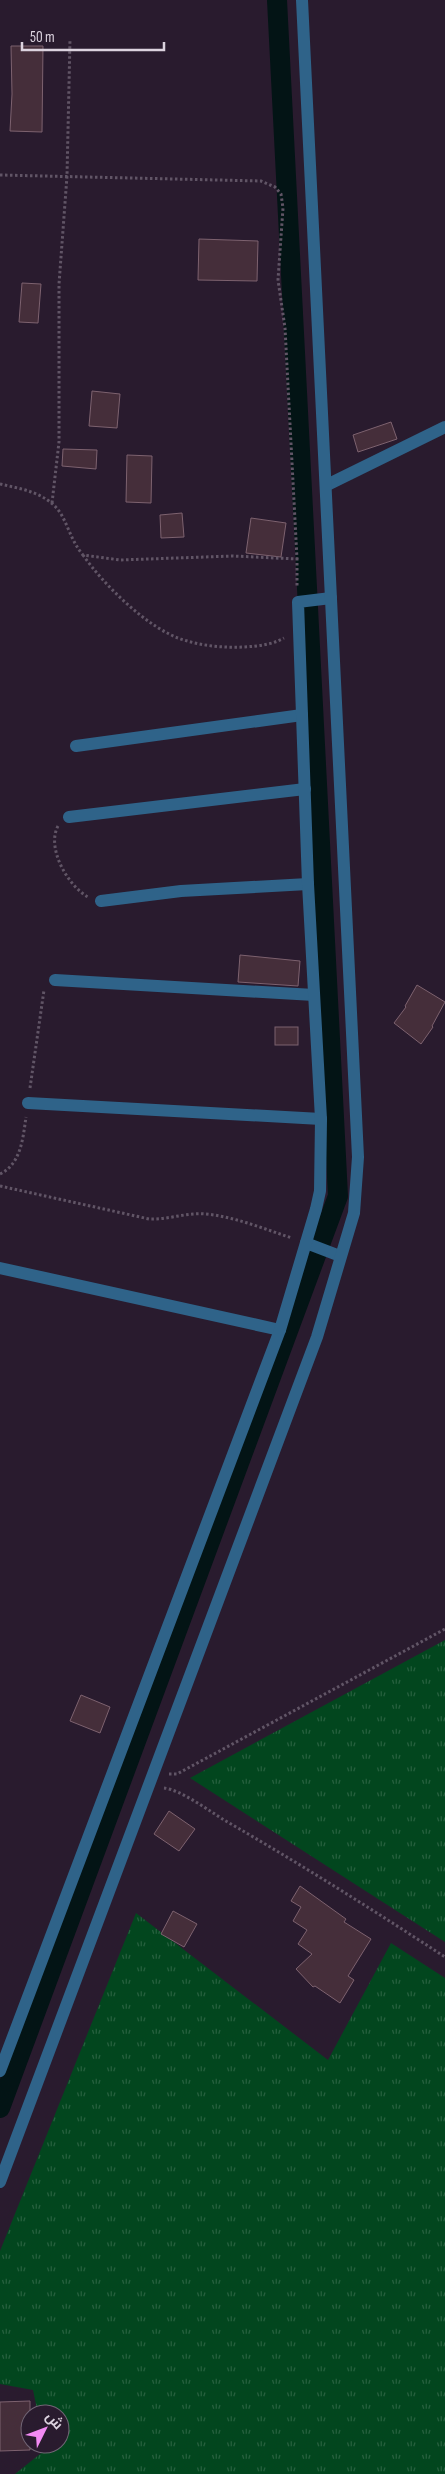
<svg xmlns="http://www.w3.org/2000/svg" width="445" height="2474" font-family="'Sofia Sans Condensed',Cairo,sans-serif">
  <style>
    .grass { fill: url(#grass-tufts) }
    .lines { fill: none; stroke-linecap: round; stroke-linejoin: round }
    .canal { stroke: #031415; stroke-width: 20 }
    .building { fill: #452e3a; stroke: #7d626f }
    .path { stroke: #615566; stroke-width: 3; stroke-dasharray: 2.5 2.5; stroke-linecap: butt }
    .minor { stroke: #2f6389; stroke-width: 12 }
  </style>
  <defs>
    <pattern id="grass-tufts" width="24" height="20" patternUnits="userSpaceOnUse" patternTransform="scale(1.25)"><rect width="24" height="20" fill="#02461e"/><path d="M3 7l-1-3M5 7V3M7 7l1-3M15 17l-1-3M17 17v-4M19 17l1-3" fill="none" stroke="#26603e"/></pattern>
  </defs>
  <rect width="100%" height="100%" fill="#291b2e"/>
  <g class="grass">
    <path d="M445 1640V1942L190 1778Z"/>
    <path d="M136 1913 328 2060 391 1943 445 1978V2474H15L45 2450 44 2444H60V2414H38L33 2390 0 2384V2251Z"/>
  </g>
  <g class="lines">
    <path class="canal" d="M0 2108 338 1196 277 0"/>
  </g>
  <g class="building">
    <path d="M11 46H43L42 132 10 131 12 94Z"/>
    <path d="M199 239 258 241 257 281 198 280Z"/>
    <path d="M22 283 41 284 38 323 19 322Z"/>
    <path d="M92 391 120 394 117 428 89 426Z"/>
    <path d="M391 422 397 439 358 452 353 435Z"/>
    <path d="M63 449 97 450 96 469 62 466Z"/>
    <path d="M127 455 152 456 151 503 126 502Z"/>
    <path d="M182 513 184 537 161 538 160 515Z"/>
    <path d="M251 518 286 523 281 557 246 553Z"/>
    <path d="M240 955 300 961 298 986 238 982Z"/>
    <path d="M417 985 445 1002 432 1026 433 1027 421 1044 394 1023 406 1007 405 1006Z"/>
    <rect x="275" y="1027" width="23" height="18"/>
    <path d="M81 1695 110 1707 100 1733 70 1721Z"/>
    <path d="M169 1811 195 1829 179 1851 154 1834Z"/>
    <path d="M300 1886 346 1919 344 1922 371 1939 348 1976 354 1980 340 2003 315 1986 313 1987 296 1969 312 1954 298 1944 307 1930 293 1921 301 1907 291 1901Z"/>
    <path d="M173 1911 197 1924 184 1947 161 1934Z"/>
    <path d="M30 2401V2450L0 2451V2402Z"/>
  </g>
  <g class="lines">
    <g class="path">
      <path d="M0 175 261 181 275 187 281 194 283 208 278 280 285 328 297 559"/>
      <path d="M0 484C22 489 48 493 61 514 69 528 72 542 83 555L120 560 233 556 297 559V587"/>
      <path d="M52 503 59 442V284L67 176 70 39"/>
      <path d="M83 555C103 584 149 630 184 640 203 646 224 648 244 647 259 646 271 645 284 638"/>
      <path d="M58 826C46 848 68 886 88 897"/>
      <path d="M30 1088 44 990"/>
      <path d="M0 1174C21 1164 23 1138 26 1117"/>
      <path d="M0 1186 149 1219C168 1220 187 1212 206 1214 236 1217 264 1229 292 1238"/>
      <path d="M169 1774H177L445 1629"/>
      <path d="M164 1788C181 1790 208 1810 224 1820 299 1863 373 1910 445 1957"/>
    </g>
    <g class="minor">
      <path d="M327 485 445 427"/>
      <path d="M76 746 302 715"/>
      <path d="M69 817 305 789"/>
      <path d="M101 901 181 891 308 884"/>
      <path d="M55 980 314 995"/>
      <path d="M28 1103 321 1119"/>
      <path d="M306 1243 340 1256"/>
      <path d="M0 1268 280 1330"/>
      <path d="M0 2071 280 1330 316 1209 320 1191 321 1119 308 884 298 602 331 598"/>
      <path d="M0 2182 317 1337 354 1213 358 1157 302 0"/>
    </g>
  </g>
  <g transform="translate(45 2429) rotate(48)"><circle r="24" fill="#291b2e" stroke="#716575"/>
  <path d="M0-4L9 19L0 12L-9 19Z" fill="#f28af3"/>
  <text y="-8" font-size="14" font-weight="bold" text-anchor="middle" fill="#dcd3df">ش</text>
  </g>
  <path d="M22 42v8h142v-8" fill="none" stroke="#dcd3df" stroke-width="2.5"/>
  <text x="30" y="42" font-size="15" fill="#dcd3df" stroke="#291b2e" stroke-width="4" paint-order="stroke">50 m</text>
</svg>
